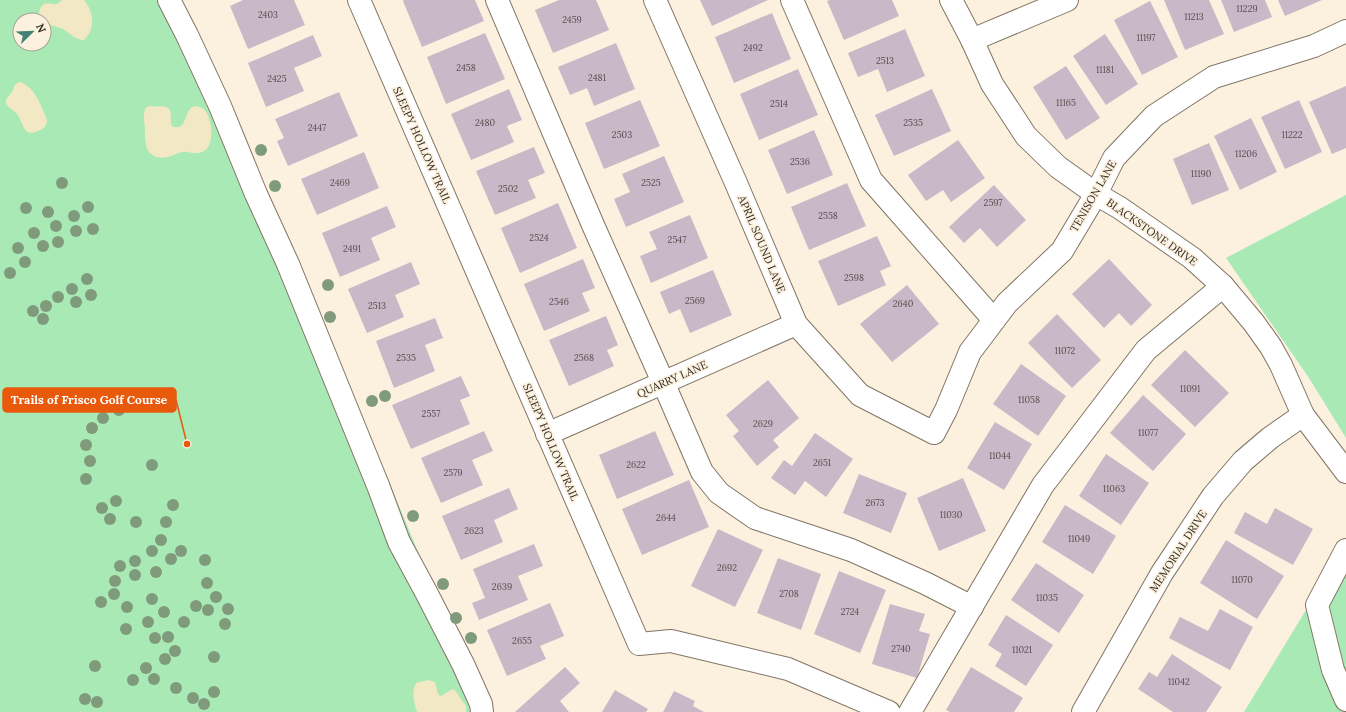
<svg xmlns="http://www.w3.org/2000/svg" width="1346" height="712" font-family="Lora,serif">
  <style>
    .green { fill: #a9e9b6; fill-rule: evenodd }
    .sand { fill: #f2e8c3 }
    .building { fill: #c9b9c8 }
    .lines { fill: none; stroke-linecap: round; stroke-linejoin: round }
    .minor-casing { stroke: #807565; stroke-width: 24 }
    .minor { stroke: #fff; stroke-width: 22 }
    .tree { fill: #7f9b7c }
    .labels { text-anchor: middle; stroke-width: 3.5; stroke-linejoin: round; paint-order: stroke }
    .number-label { font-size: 9px; fill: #564e4d }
    .street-label { font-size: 11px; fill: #2f2a24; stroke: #fcf0de }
    .leader { fill: none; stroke: #e8590c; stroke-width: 1.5 }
    .callout-dot { fill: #e8590c; stroke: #fcf0de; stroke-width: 1.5 }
    .callout { fill: #e8590c; stroke: #e8590c; stroke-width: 1.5 }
    .callout-label { font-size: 12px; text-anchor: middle; font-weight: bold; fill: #fff }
  </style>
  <rect width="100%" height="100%" fill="#fcf0de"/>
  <g class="green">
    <path d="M0 0H179L219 77 321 318 426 571 492 712H0ZM20 20H44V44H20Z"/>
    <path d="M1346 195V438L1309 378 1226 258Z"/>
    <path d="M1346 544V712H1244Z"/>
  </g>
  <g class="sand">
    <path d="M62 0H84C94 12 96 29 84 40 75 40 70 33 63 29 57 26 50 26 44 22V20H42L39 14C41 0 47 4 57 4Z"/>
    <path d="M20 82C36 88 41 106 47 120 47 125 45 128 40 130 22 140 24 121 16 113 13 110 9 108 6 104V100C8 96 10 95 12 92 15 86 14 83 20 82Z"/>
    <path d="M152 106C157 108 164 104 169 109 174 114 166 129 178 127 189 126 184 99 202 108 208 112 210 120 211 127 212 137 211 153 197 153 192 154 188 151 182 152 177 153 173 156 168 157 149 161 144 147 145 131 145 122 142 116 146 107Z"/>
    <path d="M428 680 435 682 438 694 440 696C445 695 448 690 454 689L466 706V712H417C414 702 411 693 416 683Z"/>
  </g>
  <g class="building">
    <path d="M243 0H294L305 25 248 49 230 6Z"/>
    <path d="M404 0H475L484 21 422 47 403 1Z"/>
    <path d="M559 0H596L609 30 553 53 535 10Z"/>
    <path d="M700 0H768L712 26Z"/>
    <path d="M830 0H892L899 16 844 40 827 1Z"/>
    <path d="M1164 0H1209L1224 34 1185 50Z"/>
    <path d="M1221 0H1265L1272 17 1234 32Z"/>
    <path d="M1278 0H1322L1285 16Z"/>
    <path d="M1150 1 1178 57 1142 75 1114 20Z"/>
    <path d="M772 13 791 59 734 83 715 37Z"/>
    <path d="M905 29 925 76 887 92 878 69 858 77 848 53Z"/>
    <path d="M485 33 505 79 446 104 427 57Z"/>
    <path d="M1105 34 1138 84 1106 105 1073 56Z"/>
    <path d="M313 35 322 56 294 68 304 91 266 107 248 63Z"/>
    <path d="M616 43 635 89 594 106 587 88 570 95 558 67Z"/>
    <path d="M1066 66 1100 118 1066 140 1033 87Z"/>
    <path d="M798 69 818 115 759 140 740 94Z"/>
    <path d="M1346 86V148L1332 154 1309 102Z"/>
    <path d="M509 89 522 120 507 126 514 142 471 160 451 114Z"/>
    <path d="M932 89 951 131 894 156 875 115Z"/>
    <path d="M339 92 358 136 288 166 277 141 284 138 275 119Z"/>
    <path d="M640 100 660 146 604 169 585 123Z"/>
    <path d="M1299 100 1322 152 1285 169 1261 117Z"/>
    <path d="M1251 118 1277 172 1240 190 1214 136Z"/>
    <path d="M814 130 833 175 787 194 768 150Z"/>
    <path d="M958 140 985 178 951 202 943 190 926 201 908 175Z"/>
    <path d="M1209 143 1229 190 1192 205 1173 159Z"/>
    <path d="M534 147 545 173 528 180 536 198 495 215 476 171Z"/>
    <path d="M364 152 379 188 317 215 301 179Z"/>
    <path d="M664 156 684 202 626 227 614 199 630 192 622 174Z"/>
    <path d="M847 183 866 226 809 250 791 207Z"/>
    <path d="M994 185 1026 220 997 247 980 228 964 243 949 227Z"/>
    <path d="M558 203 577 248 520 273 501 228Z"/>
    <path d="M387 206 396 227 371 238 380 260 340 277 322 233Z"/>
    <path d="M690 215 708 258 651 283 640 256 657 249 649 232Z"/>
    <path d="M877 236 891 266 880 271 886 285 838 306 818 261Z"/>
    <path d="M583 259 595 288 582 293 590 311 544 331 524 284Z"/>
    <path d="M1109 259 1152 305 1131 326 1119 313 1104 328 1072 294Z"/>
    <path d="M411 262 420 284 395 295 404 317 367 333 348 289Z"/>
    <path d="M713 270 732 315 690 333 680 309 669 314 660 292Z"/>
    <path d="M907 285 939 324 892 362 860 324Z"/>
    <path d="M1057 314 1101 360 1072 388 1028 343Z"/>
    <path d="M606 316 618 345 607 350 614 366 569 386 549 340Z"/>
    <path d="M435 318 443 338 425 345 435 371 394 388 376 341Z"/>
    <path d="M1185 350 1229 393 1195 427 1151 385Z"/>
    <path d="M1021 364 1066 396 1038 436 993 404Z"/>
    <path d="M461 376 470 396 460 400 470 424 411 449 392 405Z"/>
    <path d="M768 380 799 418 773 440 779 447 757 466 733 436 739 431 726 415Z"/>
    <path d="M1143 395 1186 434 1153 471 1110 433Z"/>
    <path d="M995 422 1032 444 1004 490 967 468Z"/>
    <path d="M484 431 493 451 472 460 483 485 441 503 421 458Z"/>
    <path d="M655 431 674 475 617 499 599 455Z"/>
    <path d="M815 433 853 459 826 497 805 481 795 495 771 478 784 460 792 466Z"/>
    <path d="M1106 454 1149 483 1121 525 1079 496Z"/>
    <path d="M859 474 907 493 891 533 843 513Z"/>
    <path d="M963 478 986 531 939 551 917 498Z"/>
    <path d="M689 480 709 527 642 555 622 509Z"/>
    <path d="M509 488 518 509 494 520 503 542 461 560 442 516Z"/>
    <path d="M1065 505 1116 536 1093 574 1042 542Z"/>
    <path d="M1275 508 1313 529 1293 565 1234 533 1245 512 1267 524Z"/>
    <path d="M718 529 763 550 735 607 691 586Z"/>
    <path d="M1226 540 1284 576 1257 619 1200 583Z"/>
    <path d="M534 544 543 566 518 576 528 600 479 620 472 603 485 598 473 569Z"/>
    <path d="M778 558 821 574 801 630 757 613Z"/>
    <path d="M1036 563 1084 595 1059 633 1011 600Z"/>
    <path d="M839 571 886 590 860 653 814 634Z"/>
    <path d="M550 603 564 636 540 646 546 659 507 676 487 630Z"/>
    <path d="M890 604 925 614 919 631 930 634 917 678 872 664Z"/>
    <path d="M1220 609 1253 627 1230 670 1169 638 1180 617 1208 631Z"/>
    <path d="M1006 615 1053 645 1026 686 995 666 1002 654 988 645Z"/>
    <path d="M1172 654 1222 687 1206 712H1173L1138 689 1149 672 1157 677Z"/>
    <path d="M565 667 580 683 560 701 569 712H515Z"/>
    <path d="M971 667 1023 698 1014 712H950L946 710Z"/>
    <path d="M615 690 648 709 646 712H602Z"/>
    <path d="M674 691 695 701 693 706 704 712H663Z"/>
  </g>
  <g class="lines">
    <defs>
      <g id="minor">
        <path d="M169 0 187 35 220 106 256 194 288 264 379 488 399 542 426 592 463 664 481 704 482 712"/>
        <path d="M359 0 639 644 671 641 788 669 889 712"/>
        <path d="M497 0 593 225 663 382 702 472 719 493 755 518 851 550 925 583 972 607"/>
        <path d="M655 0 736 183 796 324 860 395 934 433 946 410 970 352 1007 303 1062 251 1096 194 1114 158 1154 116 1214 77 1314 46 1346 31"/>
        <path d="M792 0 871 180 994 320"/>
        <path d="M951 0 972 40 992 84 1026 136 1058 167 1096 194 1120 208 1192 258 1223 286 1254 323 1271 347 1281 365 1303 415 1346 472"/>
        <path d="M972 40 1067 0"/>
        <path d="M547 434 796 324"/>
        <path d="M1346 550 1317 605 1333 670 1346 700"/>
        <path d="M910 712 1043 485 1146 350 1223 286"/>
        <path d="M1083 712 1162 573 1213 496 1243 461 1270 438 1303 415"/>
      </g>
    </defs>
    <use href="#minor" class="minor-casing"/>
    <use href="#minor" class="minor"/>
  </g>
  <g class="tree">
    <circle cx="261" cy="150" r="6"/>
    <circle cx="62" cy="183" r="6"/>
    <circle cx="275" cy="186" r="6"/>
    <circle cx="88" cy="207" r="6"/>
    <circle cx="26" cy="208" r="6"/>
    <circle cx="48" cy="212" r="6"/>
    <circle cx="74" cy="216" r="6"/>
    <circle cx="56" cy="226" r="6"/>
    <circle cx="93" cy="229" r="6"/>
    <circle cx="76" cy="231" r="6"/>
    <circle cx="34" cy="233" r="6"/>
    <circle cx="58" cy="242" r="6"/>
    <circle cx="43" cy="246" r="6"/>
    <circle cx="18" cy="248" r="6"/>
    <circle cx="25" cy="262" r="6"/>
    <circle cx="10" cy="273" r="6"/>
    <circle cx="87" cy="279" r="6"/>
    <circle cx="328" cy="285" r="6"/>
    <circle cx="72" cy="289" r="6"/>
    <circle cx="91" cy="295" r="6"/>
    <circle cx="58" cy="297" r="6"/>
    <circle cx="76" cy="302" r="6"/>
    <circle cx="46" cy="306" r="6"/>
    <circle cx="33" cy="311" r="6"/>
    <circle cx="330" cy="317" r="6"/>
    <circle cx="43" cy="319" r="6"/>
    <circle cx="385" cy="396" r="6"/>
    <circle cx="372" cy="401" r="6"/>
    <circle cx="119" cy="410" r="6"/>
    <circle cx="103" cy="418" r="6"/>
    <circle cx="92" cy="428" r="6"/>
    <circle cx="86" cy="445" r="6"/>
    <circle cx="90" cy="461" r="6"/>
    <circle cx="152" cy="465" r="6"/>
    <circle cx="86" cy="479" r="6"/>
    <circle cx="116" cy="501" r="6"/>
    <circle cx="173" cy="505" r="6"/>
    <circle cx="102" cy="508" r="6"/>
    <circle cx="413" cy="516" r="6"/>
    <circle cx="110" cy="519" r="6"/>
    <circle cx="136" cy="522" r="6"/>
    <circle cx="166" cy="522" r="6"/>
    <circle cx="161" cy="540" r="6"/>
    <circle cx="152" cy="551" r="6"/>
    <circle cx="181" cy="551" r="6"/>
    <circle cx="171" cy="559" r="6"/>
    <circle cx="205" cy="560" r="6"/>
    <circle cx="135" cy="561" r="6"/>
    <circle cx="120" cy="566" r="6"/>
    <circle cx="156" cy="572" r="6"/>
    <circle cx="135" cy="575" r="6"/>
    <circle cx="115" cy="581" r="6"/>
    <circle cx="207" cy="583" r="6"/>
    <circle cx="443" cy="584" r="6"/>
    <circle cx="114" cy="594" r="6"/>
    <circle cx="216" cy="597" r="6"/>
    <circle cx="152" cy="599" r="6"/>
    <circle cx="101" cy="602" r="6"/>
    <circle cx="196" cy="606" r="6"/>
    <circle cx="127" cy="607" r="6"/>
    <circle cx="228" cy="609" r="6"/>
    <circle cx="208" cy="610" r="6"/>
    <circle cx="164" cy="612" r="6"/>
    <circle cx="456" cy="618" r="6"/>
    <circle cx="148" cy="622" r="6"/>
    <circle cx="184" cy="622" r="6"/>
    <circle cx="225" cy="624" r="6"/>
    <circle cx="126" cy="629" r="6"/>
    <circle cx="168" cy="637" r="6"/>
    <circle cx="155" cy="638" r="6"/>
    <circle cx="471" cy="638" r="6"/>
    <circle cx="175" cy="651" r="6"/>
    <circle cx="214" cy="657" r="6"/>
    <circle cx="165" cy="659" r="6"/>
    <circle cx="95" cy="666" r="6"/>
    <circle cx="146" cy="668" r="6"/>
    <circle cx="154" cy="679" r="6"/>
    <circle cx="133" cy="680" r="6"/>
    <circle cx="176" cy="688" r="6"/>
    <circle cx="214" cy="692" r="6"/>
    <circle cx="193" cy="698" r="6"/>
    <circle cx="85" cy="699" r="6"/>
    <circle cx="97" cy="702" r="6"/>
    <circle cx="204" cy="704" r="6"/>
  </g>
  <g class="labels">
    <g class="number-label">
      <text x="1247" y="12">11229</text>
      <text x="268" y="18">2403</text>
      <text x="1194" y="20">11213</text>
      <text x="572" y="23">2459</text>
      <text x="1146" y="41">11197</text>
      <text x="753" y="51">2492</text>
      <text x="885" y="64">2513</text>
      <text x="466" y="71">2458</text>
      <text x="1105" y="73">11181</text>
      <text x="597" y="81">2481</text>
      <text x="277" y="82">2425</text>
      <text x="1066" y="106">11165</text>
      <text x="779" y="107">2514</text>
      <text x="485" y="126">2480</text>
      <text x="913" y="126">2535</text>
      <text x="317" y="131">2447</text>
      <text x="622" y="138">2503</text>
      <text x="1292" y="138">11222</text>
      <text x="1246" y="157">11206</text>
      <text x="800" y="165">2536</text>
      <text x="1201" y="177">11190</text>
      <text x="340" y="186">2469</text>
      <text x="651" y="186">2525</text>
      <text x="508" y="192">2502</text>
      <text x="993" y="206">2597</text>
      <text x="828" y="219">2558</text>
      <text x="539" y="241">2524</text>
      <text x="677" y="243">2547</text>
      <text x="352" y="252">2491</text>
      <text x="854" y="281">2598</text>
      <text x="695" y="304">2569</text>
      <text x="559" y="305">2546</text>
      <text x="903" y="307">2640</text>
      <text x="377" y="309">2513</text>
      <text x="1065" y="354">11072</text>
      <text x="406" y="361">2535</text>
      <text x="584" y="361">2568</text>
      <text x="1190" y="392">11091</text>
      <text x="1029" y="403">11058</text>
      <text x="431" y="417">2557</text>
      <text x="763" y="427">2629</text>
      <text x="1148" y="436">11077</text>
      <text x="1000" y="459">11044</text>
      <text x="822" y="466">2651</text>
      <text x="636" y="468">2622</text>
      <text x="453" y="476">2579</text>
      <text x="1114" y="492">11063</text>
      <text x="875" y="506">2673</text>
      <text x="951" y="518">11030</text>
      <text x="666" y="521">2644</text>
      <text x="474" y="534">2623</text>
      <text x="1079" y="542">11049</text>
      <text x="727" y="571">2692</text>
      <text x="1242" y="583">11070</text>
      <text x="502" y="590">2639</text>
      <text x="789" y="597">2708</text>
      <text x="1047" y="601">11035</text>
      <text x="850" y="615">2724</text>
      <text x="522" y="644">2655</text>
      <text x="901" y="652">2740</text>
      <text x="1022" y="653">11021</text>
      <text x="1179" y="685">11042</text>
    </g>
    <g class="street-label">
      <text transform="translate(422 145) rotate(66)" y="4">SLEEPY HOLLOW TRAIL</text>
      <text transform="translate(1093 196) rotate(-60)" y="4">TENISON LANE</text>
      <text transform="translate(1152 232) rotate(35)" y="4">BLACKSTONE DRIVE</text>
      <text transform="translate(762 244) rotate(67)" y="4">APRIL SOUND LANE</text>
      <text transform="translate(672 379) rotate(-24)" y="4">QUARRY LANE</text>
      <text transform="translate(551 442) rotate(67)" y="4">SLEEPY HOLLOW TRAIL</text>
      <text transform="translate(1178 551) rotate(-57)" y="4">MEMORIAL DRIVE</text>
    </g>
  </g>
  <path class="leader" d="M187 444L176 400"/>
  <circle class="callout-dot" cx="187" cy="444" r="4"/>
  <rect class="callout" x="3" y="388" width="173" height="24" rx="4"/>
  <g class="callout-label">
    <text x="89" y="404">Trails of Frisco Golf Course</text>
  </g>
  <g transform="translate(32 32) rotate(67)"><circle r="19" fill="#fcf0de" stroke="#aaa194"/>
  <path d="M0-3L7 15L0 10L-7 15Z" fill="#418272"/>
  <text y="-6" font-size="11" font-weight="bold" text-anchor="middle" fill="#2f2a24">N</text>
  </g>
</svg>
